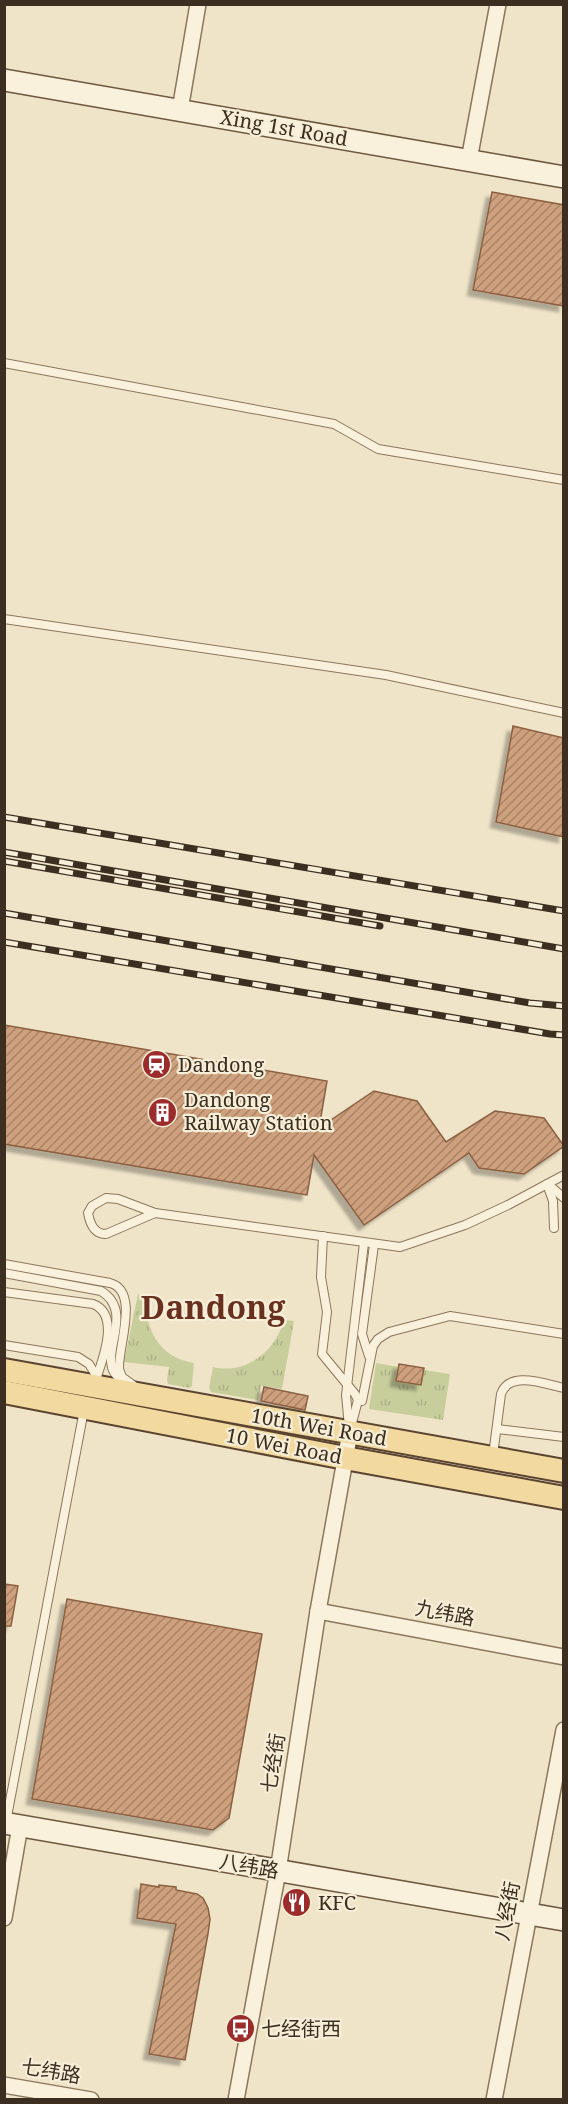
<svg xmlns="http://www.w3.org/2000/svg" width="568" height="2104" font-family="'Noto Serif','Noto Sans SC',serif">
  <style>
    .grass { fill: url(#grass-tufts) }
    .building { fill: url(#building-hatch); stroke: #8b6042; stroke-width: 1.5; filter: url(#shadow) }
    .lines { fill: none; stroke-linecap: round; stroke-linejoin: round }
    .lane-casing { stroke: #8c765c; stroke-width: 10 }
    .street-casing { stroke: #8c765c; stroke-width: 18 }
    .secondary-casing { stroke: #6e573f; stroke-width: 24 }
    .primary-casing { stroke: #5a4430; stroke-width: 26 }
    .lane { stroke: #f9f1db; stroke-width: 8 }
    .street { stroke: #f9f1db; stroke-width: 15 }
    .secondary { stroke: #f9f1db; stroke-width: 21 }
    .primary { stroke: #f2d9a0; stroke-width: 22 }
    .rail-casing { stroke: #3c2e20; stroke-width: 7 }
    .rail { stroke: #f6eed7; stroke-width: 4.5; stroke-dasharray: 14; stroke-linecap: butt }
    .labels { text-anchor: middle; stroke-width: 4.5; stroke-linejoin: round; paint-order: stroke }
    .street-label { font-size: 20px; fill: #3c2e20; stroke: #f6eed7 }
    .poi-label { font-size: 20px; fill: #3c2e20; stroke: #f6eed7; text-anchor: start }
    .town-label { font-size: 32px; font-weight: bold; fill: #692f1f; stroke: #f6eed7 }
  </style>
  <defs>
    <pattern id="grass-tufts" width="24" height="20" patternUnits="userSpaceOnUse" patternTransform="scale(1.5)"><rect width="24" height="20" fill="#c7ce9b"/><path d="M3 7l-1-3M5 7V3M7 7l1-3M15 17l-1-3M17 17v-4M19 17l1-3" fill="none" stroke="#acb185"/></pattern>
    <pattern id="building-hatch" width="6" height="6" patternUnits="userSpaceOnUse" patternTransform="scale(1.5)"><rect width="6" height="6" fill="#cea07d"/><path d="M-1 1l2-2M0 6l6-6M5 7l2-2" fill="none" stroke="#a88366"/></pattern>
    <filter id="shadow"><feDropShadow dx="-5.5" dy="5.5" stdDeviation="1.5" flood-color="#0004"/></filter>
  </defs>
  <rect width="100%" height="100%" fill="#efe4c8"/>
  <g class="grass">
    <path d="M138 1294 148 1295C142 1328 160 1358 194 1363L192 1385 190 1388 168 1384 167 1380 169 1367 124 1362Z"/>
    <path d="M284 1320 294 1321 282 1389 261 1386 258 1400 211 1392 209 1388 213 1367C246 1375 276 1351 284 1320Z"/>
    <path d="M376 1363 399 1367 397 1381 421 1385 424 1370 450 1374 443 1420 369 1409Z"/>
  </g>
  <g class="building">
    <path d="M492 192 564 205V306L473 290Z"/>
    <path d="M513 726 564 738V837L496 822Z"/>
    <path d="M4 1025 327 1081 319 1128 374 1091 417 1101 446 1142 495 1111 544 1118 564 1146 524 1174 479 1168 469 1153 364 1225 314 1155 307 1195 4 1144Z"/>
    <path d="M399 1364 424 1368 421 1385 396 1381Z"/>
    <path d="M264 1387 308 1396 305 1410 261 1401Z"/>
    <path d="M4 1584 18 1586 11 1626H4Z"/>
    <path d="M67 1599 262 1634 229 1818 213 1830 32 1799Z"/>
    <path d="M141 1884 159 1887V1885L176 1887V1890L197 1894 203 1898 208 1908 210 1919 208 1934 185 2060 149 2054 176 1924 137 1918Z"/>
  </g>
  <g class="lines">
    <defs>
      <g id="lane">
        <path d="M4 363 334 424 378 449 564 480"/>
        <path d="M4 619 386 675 564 713"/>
        <path d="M547 1184 553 1201 554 1228"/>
        <path d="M549 1185 564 1198"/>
        <path d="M106 1198 118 1199 155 1213 106 1234C94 1234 90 1224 88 1213L92 1206Z"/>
        <path d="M155 1213 400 1247 465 1225 508 1205 564 1175"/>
        <path d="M323 1236 321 1277 327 1312 322 1354 355 1394 358 1400 350 1431"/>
        <path d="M4 1264 110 1283C140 1291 118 1346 119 1369L122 1377 133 1385"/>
        <path d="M4 1273 101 1291C139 1314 91 1362 122 1380"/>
        <path d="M4 1292 93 1304C122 1315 101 1364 94 1385"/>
        <path d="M4 1345 78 1357 89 1364 97 1377"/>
        <path d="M369 1356 362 1334 374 1245"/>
        <path d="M358 1400 362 1401 373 1346 378 1339 389 1332 450 1316 564 1334"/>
        <path d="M349 1427 346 1395 364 1243"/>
        <path d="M497 1429 564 1437"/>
        <path d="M493 1455 501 1394C509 1370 545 1384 564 1388"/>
        <path d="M6 1822 84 1410"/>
      </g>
      <g id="street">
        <path d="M180 110 198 4"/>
        <path d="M469 160 498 4"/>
        <path d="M318 1611 564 1657"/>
        <path d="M4 1918 20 1826"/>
        <path d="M4 2085 91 2100"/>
        <path d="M236 2100 278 1871 318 1611 350 1432"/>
        <path d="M494 2100 564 1730"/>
      </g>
      <g id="secondary">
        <path d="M4 80 564 177"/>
        <path d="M4 1823 564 1920"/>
      </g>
      <g id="primary">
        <path d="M4 1370 564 1471"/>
        <path d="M4 1392 345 1458 564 1498"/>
      </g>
    </defs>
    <use href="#lane" class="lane-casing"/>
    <use href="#street" class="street-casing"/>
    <use href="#secondary" class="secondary-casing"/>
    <use href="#primary" class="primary-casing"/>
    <use href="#lane" class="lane"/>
    <use href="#street" class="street"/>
    <use href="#secondary" class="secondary"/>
    <use href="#primary" class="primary"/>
    <defs>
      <g id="rail">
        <path d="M4 817 564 911"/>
        <path d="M4 852 564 949"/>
        <path d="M4 861 380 926"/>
        <path d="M4 913 530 1003 564 1006"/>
        <path d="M4 942 550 1034 564 1035"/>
      </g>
    </defs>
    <use href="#rail" class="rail-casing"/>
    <use href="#rail" class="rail"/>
  </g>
  <defs>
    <symbol id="station-disc" viewBox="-11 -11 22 22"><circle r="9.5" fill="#9b2c2b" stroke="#f6eed7"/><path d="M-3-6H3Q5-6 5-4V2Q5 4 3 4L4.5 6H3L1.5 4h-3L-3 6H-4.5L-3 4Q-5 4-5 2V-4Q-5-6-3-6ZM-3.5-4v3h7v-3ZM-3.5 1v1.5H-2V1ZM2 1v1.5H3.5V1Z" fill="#fff"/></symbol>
    <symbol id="building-disc" viewBox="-11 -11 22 22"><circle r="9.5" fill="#9b2c2b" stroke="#f6eed7"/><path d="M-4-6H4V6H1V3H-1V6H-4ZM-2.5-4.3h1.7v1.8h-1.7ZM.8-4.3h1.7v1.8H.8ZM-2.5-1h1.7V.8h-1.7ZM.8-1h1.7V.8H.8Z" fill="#fff"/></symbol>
    <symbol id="restaurant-disc" viewBox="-11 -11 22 22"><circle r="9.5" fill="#9b2c2b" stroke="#f6eed7"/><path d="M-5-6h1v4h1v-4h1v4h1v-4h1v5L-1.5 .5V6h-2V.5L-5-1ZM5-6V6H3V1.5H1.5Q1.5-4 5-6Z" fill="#fff"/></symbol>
    <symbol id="bus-disc" viewBox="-11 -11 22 22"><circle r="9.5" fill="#9b2c2b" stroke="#f6eed7"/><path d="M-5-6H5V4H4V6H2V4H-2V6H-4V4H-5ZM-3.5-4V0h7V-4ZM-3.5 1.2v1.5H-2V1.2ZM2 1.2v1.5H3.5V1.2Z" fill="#fff"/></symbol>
  </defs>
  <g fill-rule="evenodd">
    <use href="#station-disc" x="140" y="1048" width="33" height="33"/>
    <use href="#building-disc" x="146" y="1096" width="33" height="33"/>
    <use href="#restaurant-disc" x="280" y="1886" width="33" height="33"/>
    <use href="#bus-disc" x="224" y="2012" width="33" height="33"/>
  </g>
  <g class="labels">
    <g class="street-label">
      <text transform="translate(284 128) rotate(10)" y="7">Xing 1st Road</text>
      <text transform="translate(319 1427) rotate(10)" y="7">10th Wei Road</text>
      <text transform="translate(284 1446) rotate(11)" y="7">10 Wei Road</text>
      <text transform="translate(445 1613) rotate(11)" y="7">九纬路</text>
      <text transform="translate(273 1763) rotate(-81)" y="7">七经街</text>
      <text transform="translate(249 1866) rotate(10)" y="7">八纬路</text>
      <text transform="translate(507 1911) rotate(-79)" y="7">八经街</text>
      <text transform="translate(51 2071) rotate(10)" y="7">七纬路</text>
    </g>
    <g class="poi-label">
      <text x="178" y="1072">Dandong</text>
      <text x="184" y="1107">Dandong<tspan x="184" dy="23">Railway Station</tspan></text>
      <text x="318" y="1910">KFC</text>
      <text x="261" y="2036">七经街西</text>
    </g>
    <g class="town-label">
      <text x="213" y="1319">Dandong</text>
    </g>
  </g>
  <rect width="568" height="2104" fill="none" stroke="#3c2e20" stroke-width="12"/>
</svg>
